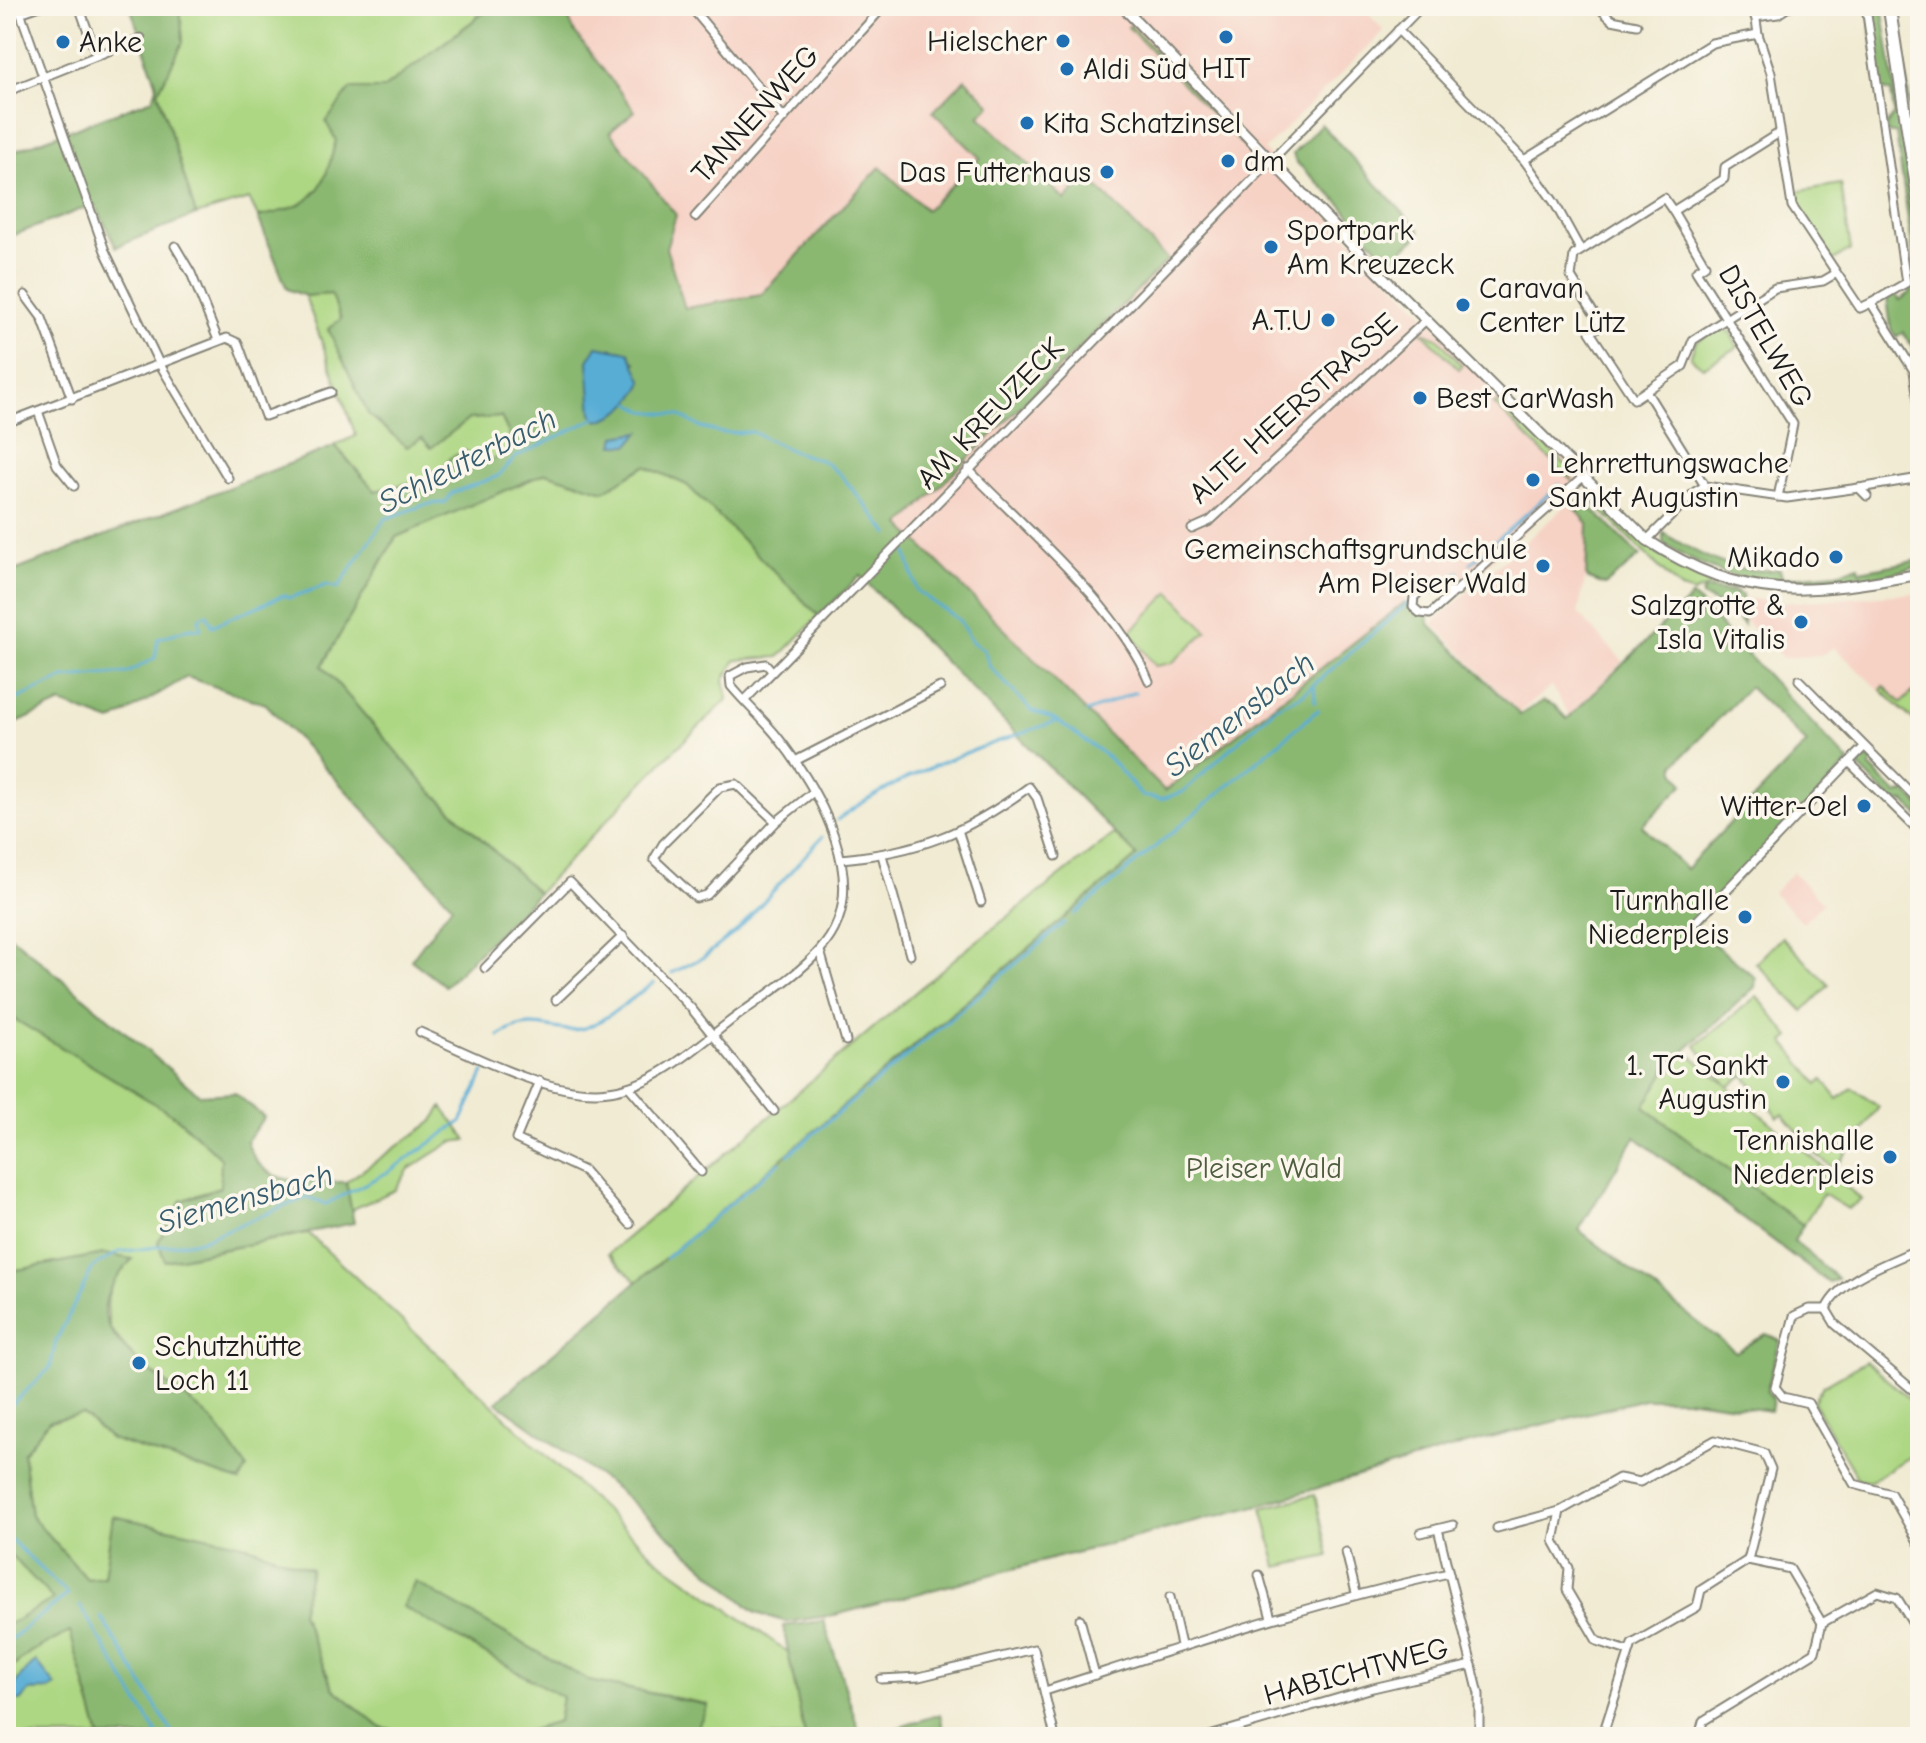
<svg xmlns="http://www.w3.org/2000/svg" width="1926" height="1743" font-family="'Comic Neue',sans-serif">
  <style>
    .built { fill: #f6d2c5 }
    .green { fill: #add783; stroke: #647a50; stroke-width: 2 }
    .forest { fill: #8ab871; stroke: #536a46; stroke-width: 2; fill-rule: evenodd }
    .water { fill: #59add5; stroke: #3a6478; stroke-width: 2 }
    .lines { fill: none; stroke-linecap: round; stroke-linejoin: round }
    .stream { stroke: #59add5; stroke-width: 3 }
    .minor-casing { stroke: #868478; stroke-width: 11 }
    .tertiary-casing { stroke: #868478; stroke-width: 13 }
    .secondary-casing { stroke: #868478; stroke-width: 15 }
    .minor { stroke: #fff; stroke-width: 7 }
    .tertiary { stroke: #fff; stroke-width: 9 }
    .secondary { stroke: #fff; stroke-width: 11 }
    .poi-dot { fill: #1f6fb2; stroke: #fbf7ec; stroke-width: 3 }
    .labels { text-anchor: middle; stroke-width: 7; stroke-linejoin: round; paint-order: stroke }
    .poi-label { font-size: 30px; fill: #1c1c1c; stroke: #fbf7ec; text-anchor: end }
    .street-label { font-size: 30px; fill: #1c1c1c; stroke: #fbf7ec }
    .park-label { font-size: 30px; fill: #4f5d40; stroke: #fbf7ec }
    .water-label { font-size: 32px; font-style: italic; fill: #375d6f; stroke: #fbf7ec }
  </style>
  <rect width="100%" height="100%" fill="#fbf7ec"/>
  <filter id="ink" filterUnits="userSpaceOnUse"><feTurbulence type="fractalNoise" baseFrequency=".0125" numOctaves="2"/><feDisplacementMap in="SourceGraphic" scale="16" xChannelSelector="R" yChannelSelector="G"/><feConvolveMatrix kernelMatrix="1 2 1 2 8 2 1 2 1" color-interpolation-filters="sRGB"/></filter>
  <filter id="wash" filterUnits="userSpaceOnUse"><feTurbulence type="fractalNoise" baseFrequency=".006" numOctaves="4" result="noise"/><feDisplacementMap in="SourceGraphic" scale="32" xChannelSelector="R" yChannelSelector="G"/><feGaussianBlur stdDeviation="1.8" result="paint"/><feColorMatrix in="noise" values="0 0 0 0 0 0 0 0 0 0 0 0 0 0 0 0 0 1.4 0 .05"/><feComposite in="paint" operator="in"/></filter>
  <g filter="url(#wash)">
    <rect width="100%" height="100%" fill="#f1ebd3"/>
    <g class="built">
      <path d="M563 6H1362L1384 31 1264 150 1583 477 1457 592 1426 582 1415 584 1403 603 1165 792 901 525 1168 261 1087 177 1065 200 1022 158 1004 176 965 79 980 158 926 211 879 167 761 295 685 308 666 247 676 214 610 132Z"/>
      <path d="M1578 495 1598 519 1578 613 1623 661 1569 715 1552 686 1519 712 1433 623Z"/>
      <path d="M1920 593V729L1834 647 1821 655 1783 658 1741 617 1738 597 1782 603Z"/>
      <path d="M1793 872 1823 903 1803 923 1773 893Z"/>
    </g>
    <g class="green">
      <path d="M180 6H473L479 16 383 89 336 140 325 182 299 208 258 217 249 199 196 215 158 92 183 42Z"/>
      <path d="M1130 25 1250 149 1251 154 1128 27Z"/>
      <path d="M1841 184 1851 250 1832 261 1796 205 1794 192Z"/>
      <path d="M331 294 341 319 328 330 431 447 469 419 501 417 516 448 488 462 450 458 439 477 375 491 335 445 356 436 305 296Z"/>
      <path d="M1719 328 1730 332 1738 347 1703 367 1690 357 1696 342Z"/>
      <path d="M1421 331 1438 338 1462 366 1459 369Z"/>
      <path d="M1499 402 1568 467 1572 481 1494 404Z"/>
      <path d="M645 466 687 485 819 616 779 657 736 660 724 680 728 699 666 758 538 893 424 784 322 666 335 638 396 537 546 473 604 491Z"/>
      <path d="M1595 497 1658 555 1739 592 1712 585 1693 593 1681 589 1595 504Z"/>
      <path d="M1170 592 1207 631 1172 663 1155 666 1130 632Z"/>
      <path d="M1884 686 1901 703 1913 692 1920 706V727L1881 690Z"/>
      <path d="M1114 834 1137 856 637 1282 608 1254 959 955Z"/>
      <path d="M1782 937 1829 985 1803 1011 1756 963Z"/>
      <path d="M1757 996 1790 1037 1784 1042 1818 1084 1823 1080 1838 1099 1852 1088 1879 1107 1835 1169 1816 1154 1783 1114 1778 1117 1744 1075 1728 1087 1696 1046Z"/>
      <path d="M6 1014 175 1116 221 1158V1187L181 1201 158 1242 165 1261 308 1233 657 1559 788 1652 805 1737H693L707 1704 589 1681 415 1582 404 1607 562 1697 558 1722 509 1737H428L380 1727 333 1688 301 1613 311 1569 113 1517 104 1577 87 1579 31 1516 23 1453 49 1421 82 1414 111 1439 239 1481 110 1329C103 1293 108 1287 131 1260L104 1254 6 1272Z"/>
      <path d="M1687 1052 1862 1200 1848 1209 1823 1194 1803 1225 1644 1107 1669 1065Z"/>
      <path d="M442 1107 467 1140 452 1142 409 1169 395 1190 351 1210 346 1182 432 1122Z"/>
      <path d="M1866 1361 1920 1409V1450L1869 1482 1857 1478 1813 1402 1823 1386Z"/>
      <path d="M1315 1495 1329 1556 1277 1567 1262 1508Z"/>
      <path d="M6 1550 54 1599 6 1626Z"/>
      <path d="M70 1631 100 1737H6V1673L30 1652Z"/>
    </g>
    <g class="forest">
      <path d="M130 6H180L183 42 158 92 196 215 116 247 95 204 6 238V154L153 99 157 86Z"/>
      <path d="M493 6H563L575 33 635 111 610 132 676 215 666 248 685 308 761 295 880 167 926 210 980 158 933 112 965 79 991 105 979 116 1065 200 1088 177 1168 260 901 525 1165 791 1404 603 1428 615 1429 624 1520 715 1543 701 1554 705 1567 719 1692 596 1849 762 1693 927 1756 978 1755 987 1669 1065 1644 1107 1803 1225 1794 1241 1838 1279 1829 1283 1635 1137 1579 1230 1736 1352 1766 1334 1780 1341 1767 1391 1773 1398 1771 1411 1686 1399H1644L1470 1443 1264 1504 835 1615 787 1622 756 1613 618 1490 496 1402 1137 856 860 576 819 616 687 485 645 466 604 491 546 473 396 537 322 666 424 784 538 893 445 986 411 960 452 905 266 704 187 677 111 722 61 703 6 728V570L9 573 335 446 375 491 439 477 450 458 465 451 488 462 516 448 501 417 469 419 431 448 422 438 407 447 368 414 328 329 341 319 331 294 305 296 287 289 258 217C316 204 322 196 336 140L326 122 350 89H383ZM588 361 637 362 591 382ZM1749 687 1807 743 1686 869 1642 826 1684 784 1675 771V764Z"/>
      <path d="M1868 6H1882L1920 254V382L1909 357 1915 352 1903 332 1896 337 1891 329 1887 298 1895 293 1900 300 1911 292 1908 285 1917 283 1896 133H1887L1886 126 1894 113 1891 92 1879 89Z"/>
      <path d="M1894 6 1920 162V184Z"/>
      <path d="M1321 124 1420 231 1419 235 1389 262 1342 205 1296 162 1293 154Z"/>
      <path d="M1580 497 1640 556 1605 585 1586 578 1588 524 1572 504Z"/>
      <path d="M1663 533C1698 554 1738 577 1780 569L1782 578 1837 573 1859 566 1860 571 1920 560V566C1836 592 1738 596 1663 543Z"/>
      <path d="M1711 589 1742 595 1744 625 1727 608 1702 597 1703 591Z"/>
      <path d="M1863 756 1874 761 1870 767 1897 794 1906 792 1920 806V817L1905 802 1893 801 1859 767V761Z"/>
      <path d="M6 932 200 1095 235 1093 264 1117 247 1141C261 1189 305 1181 346 1182L354 1223 165 1261 158 1242 181 1201 220 1187 221 1158 175 1116 6 1014Z"/>
      <path d="M104 1254 132 1259C115 1279 95 1302 110 1329 127 1360 180 1391 206 1415 222 1429 234 1451 247 1468L240 1481 111 1439 82 1414 49 1421 23 1453 31 1516 87 1579 104 1577 113 1516 243 1544 311 1569 301 1613 333 1688 380 1727 428 1737H100L70 1632 30 1652 6 1673V1626L53 1599 6 1550V1272Z"/>
      <path d="M415 1582 589 1681 708 1705 693 1737H509L558 1722 562 1697 403 1607Z"/>
      <path d="M824 1621 861 1737H805L783 1626Z"/>
      <path d="M940 1714 945 1737H870Z"/>
    </g>
    <g class="water">
      <path d="M597 346 629 352 643 382C633 403 622 414 598 421L592 414 588 361Z"/>
      <path d="M640 432 629 445H614L616 436Z"/>
      <path d="M36 1661 56 1686 49 1690 29 1691 20 1701H13L10 1695 19 1678Z"/>
    </g>
    <g class="lines">
      <g class="stream">
        <path d="M631 403 645 411 679 415 700 427 722 433 753 432 792 451 823 461 841 475 889 534"/>
        <path d="M906 552 917 591 959 620 972 642 984 650 990 667 1031 710 1058 721"/>
        <path d="M1471 563 1559 485"/>
        <path d="M1444 581 1459 572"/>
        <path d="M1314 686 1315 702"/>
        <path d="M6 704 64 678 127 673 155 658 158 639 190 628 201 629 199 618 207 614 212 626 284 595 289 598 327 585 338 588 385 519 424 505 446 502 452 493 498 476 516 457 598 417"/>
        <path d="M1087 712 1135 692"/>
        <path d="M837 820C901 772 983 746 1058 721L1109 758 1142 796 1161 799 1183 792 1275 708 1302 695 1408 603"/>
        <path d="M1075 914 1318 710"/>
        <path d="M672 973 704 957 738 930 822 837"/>
        <path d="M499 1036C537 1010 557 1040 590 1026 613 1016 634 996 654 983"/>
        <path d="M865 1091 1064 923"/>
        <path d="M788 1155 861 1094"/>
        <path d="M666 1258 780 1162"/>
        <path d="M6 1410 50 1368 56 1341 93 1267 119 1252 200 1241 307 1197 326 1204 388 1172 461 1122 484 1072"/>
        <path d="M6 1535 68 1594 6 1643"/>
        <path d="M80 1606 159 1737"/>
        <path d="M101 1617 175 1737"/>
        <path d="M6 1711 13 1701"/>
      </g>
    </g>
  </g>
  <g filter="url(#ink)">
    <g class="lines">
      <defs>
        <g id="minor">
          <path d="M18 6 105 251 159 363 228 478"/>
          <path d="M79 6 96 54"/>
          <path d="M690 6 784 118"/>
          <path d="M1597 6 1612 20 1637 25"/>
          <path d="M1754 6 1758 34 1771 73 1792 206 1860 308 1871 303"/>
          <path d="M20 13 40 6"/>
          <path d="M1867 14 1906 283 1871 303 1914 371 1920 415"/>
          <path d="M1755 17 1778 14 1790 6"/>
          <path d="M1398 30 1524 160 1554 202 1580 249"/>
          <path d="M6 92 141 38"/>
          <path d="M1524 160 1712 43 1758 34"/>
          <path d="M1673 211 1705 265 1696 271 1793 424 1778 497"/>
          <path d="M695 217 884 6"/>
          <path d="M175 246 191 273 218 340"/>
          <path d="M25 295 42 318 72 399"/>
          <path d="M1646 391 1683 366 1693 340 1775 288 1823 281 1835 274"/>
          <path d="M38 411 57 465 74 486"/>
          <path d="M6 423 227 338 238 343 265 416 331 392"/>
          <path d="M968 469C1025 528 1118 606 1149 681"/>
          <path d="M1705 486 1646 391 1634 399 1590 332 1601 325 1571 277 1574 255 1664 198 1673 211 1724 179 1725 167 1779 133"/>
          <path d="M1859 488 1920 478"/>
          <path d="M1192 529 1210 521 1426 320"/>
          <path d="M1647 540 1696 491 1705 486 1787 498 1859 488 1867 496"/>
          <path d="M1457 592 1423 589 1414 597 1413 607 1420 613 1430 614 1583 477"/>
          <path d="M1799 680 1920 802"/>
          <path d="M745 700 1422 6"/>
          <path d="M1864 747 1849 762 1920 832"/>
          <path d="M795 761 940 687"/>
          <path d="M776 822 736 784 720 787 663 844 654 859 696 898 707 895 776 822 812 793"/>
          <path d="M959 833 981 902"/>
          <path d="M882 855 910 955"/>
          <path d="M841 859C919 852 966 833 1029 787L1037 798 1056 856"/>
          <path d="M1692 926 1849 762"/>
          <path d="M820 951 846 1041"/>
          <path d="M485 968 570 882 691 1008 774 1111"/>
          <path d="M556 1000 623 936"/>
          <path d="M420 1032C471 1054 542 1093 597 1092 649 1091 691 1052 729 1022 759 999 795 978 820 950 877 888 818 788 776 735 762 718 745 703 731 686L730 676 747 667 766 664 772 671"/>
          <path d="M540 1081 516 1139 584 1171 630 1224"/>
          <path d="M629 1087 701 1172"/>
          <path d="M1826 1309H1809L1794 1316 1775 1387 1783 1397 1808 1403 1854 1484 1891 1494 1920 1545"/>
          <path d="M1826 1309 1835 1324 1920 1396"/>
          <path d="M1826 1309C1841 1277 1890 1263 1920 1248"/>
          <path d="M1560 1511 1554 1541 1569 1568 1567 1590 1597 1641 1628 1651"/>
          <path d="M1497 1528 1560 1511 1619 1478 1640 1482 1715 1440 1764 1453 1771 1469 1748 1560"/>
          <path d="M1438 1529 1479 1694V1737"/>
          <path d="M1421 1533 1453 1525"/>
          <path d="M1346 1552 1356 1593"/>
          <path d="M1259 1575 1271 1618"/>
          <path d="M1170 1597 1181 1645"/>
          <path d="M1080 1619 1095 1675"/>
          <path d="M881 1679 919 1677 1034 1649 1055 1737"/>
          <path d="M1045 1691C1179 1648 1311 1603 1449 1573"/>
          <path d="M1206 1737 1373 1688 1472 1665"/>
          <path d="M1602 1737 1632 1644 1697 1607 1701 1590 1748 1560 1790 1569 1822 1623"/>
          <path d="M1699 1737 1703 1721 1815 1652 1822 1623 1877 1592 1897 1598 1920 1635"/>
        </g>
        <path id="tertiary" d="M1122 6 1375 269 1647 540C1745 604 1810 594 1920 574"/>
        <path id="secondary" d="M1889 6 1920 210"/>
      </defs>
      <use href="#minor" class="minor-casing"/>
      <use href="#tertiary" class="tertiary-casing"/>
      <use href="#secondary" class="secondary-casing"/>
      <use href="#minor" class="minor"/>
      <use href="#tertiary" class="tertiary"/>
      <use href="#secondary" class="secondary"/>
    </g>
  </g>
  <g class="poi-dot">
    <circle cx="1226" cy="37" r="8"/>
    <circle cx="1063" cy="41" r="8"/>
    <circle cx="63" cy="42" r="8"/>
    <circle cx="1067" cy="69" r="8"/>
    <circle cx="1027" cy="123" r="8"/>
    <circle cx="1228" cy="161" r="8"/>
    <circle cx="1107" cy="172" r="8"/>
    <circle cx="1271" cy="247" r="8"/>
    <circle cx="1463" cy="305" r="8"/>
    <circle cx="1328" cy="320" r="8"/>
    <circle cx="1420" cy="398" r="8"/>
    <circle cx="1533" cy="480" r="8"/>
    <circle cx="1836" cy="557" r="8"/>
    <circle cx="1543" cy="566" r="8"/>
    <circle cx="1801" cy="622" r="8"/>
    <circle cx="1864" cy="806" r="8"/>
    <circle cx="1745" cy="917" r="8"/>
    <circle cx="1783" cy="1082" r="8"/>
    <circle cx="1890" cy="1157" r="8"/>
    <circle cx="139" cy="1363" r="8"/>
  </g>
  <g class="labels">
    <g class="poi-label">
      <text x="1047" y="51">Hielscher</text>
      <text x="79" y="52" text-anchor="start">Anke</text>
      <text x="1226" y="78" text-anchor="middle">HIT</text>
      <text x="1083" y="79" text-anchor="start">Aldi Süd</text>
      <text x="1043" y="133" text-anchor="start">Kita Schatzinsel</text>
      <text x="1244" y="171" text-anchor="start">dm</text>
      <text x="1091" y="182">Das Futterhaus</text>
      <text x="1287" y="240" text-anchor="start">Sportpark<tspan x="1287" dy="34">Am Kreuzeck</tspan></text>
      <text x="1479" y="298" text-anchor="start">Caravan<tspan x="1479" dy="34">Center Lütz</tspan></text>
      <text x="1312" y="330">A.T.U</text>
      <text x="1436" y="408" text-anchor="start">Best CarWash</text>
      <text x="1549" y="473" text-anchor="start">Lehrrettungswache<tspan x="1549" dy="34">Sankt Augustin</tspan></text>
      <text x="1527" y="559">Gemeinschaftsgrundschule<tspan x="1527" dy="34">Am Pleiser Wald</tspan></text>
      <text x="1820" y="567">Mikado</text>
      <text x="1785" y="615">Salzgrotte &amp;<tspan x="1785" dy="34">Isla Vitalis</tspan></text>
      <text x="1848" y="816">Witter-Oel</text>
      <text x="1729" y="910">Turnhalle<tspan x="1729" dy="34">Niederpleis</tspan></text>
      <text x="1767" y="1075">1. TC Sankt<tspan x="1767" dy="34">Augustin</tspan></text>
      <text x="1874" y="1150">Tennishalle<tspan x="1874" dy="34">Niederpleis</tspan></text>
      <text x="155" y="1356" text-anchor="start">Schutzhütte<tspan x="155" dy="34">Loch 11</tspan></text>
    </g>
    <g class="street-label">
      <text transform="translate(755 114) rotate(-48)" y="10">TANNENWEG</text>
      <text transform="translate(1766 336) rotate(60)" y="10">DISTELWEG</text>
      <text transform="translate(1293 408) rotate(-42)" y="10">ALTE HEERSTRASSE</text>
      <text transform="translate(990 413) rotate(-46)" y="10">AM KREUZECK</text>
      <text transform="translate(1356 1671) rotate(-15)" y="10">HABICHTWEG</text>
    </g>
    <g class="park-label">
      <text x="1264" y="1178">Pleiser Wald</text>
    </g>
    <g class="water-label">
      <text transform="translate(467 460) rotate(-27)" y="11">Schleuterbach</text>
      <text transform="translate(1239 714) rotate(-38)" y="11">Siemensbach</text>
      <text transform="translate(245 1198) rotate(-16)" y="11">Siemensbach</text>
    </g>
  </g>
  <rect width="1926" height="1743" fill="none" stroke="#fbf7ec" stroke-width="32"/>
</svg>
